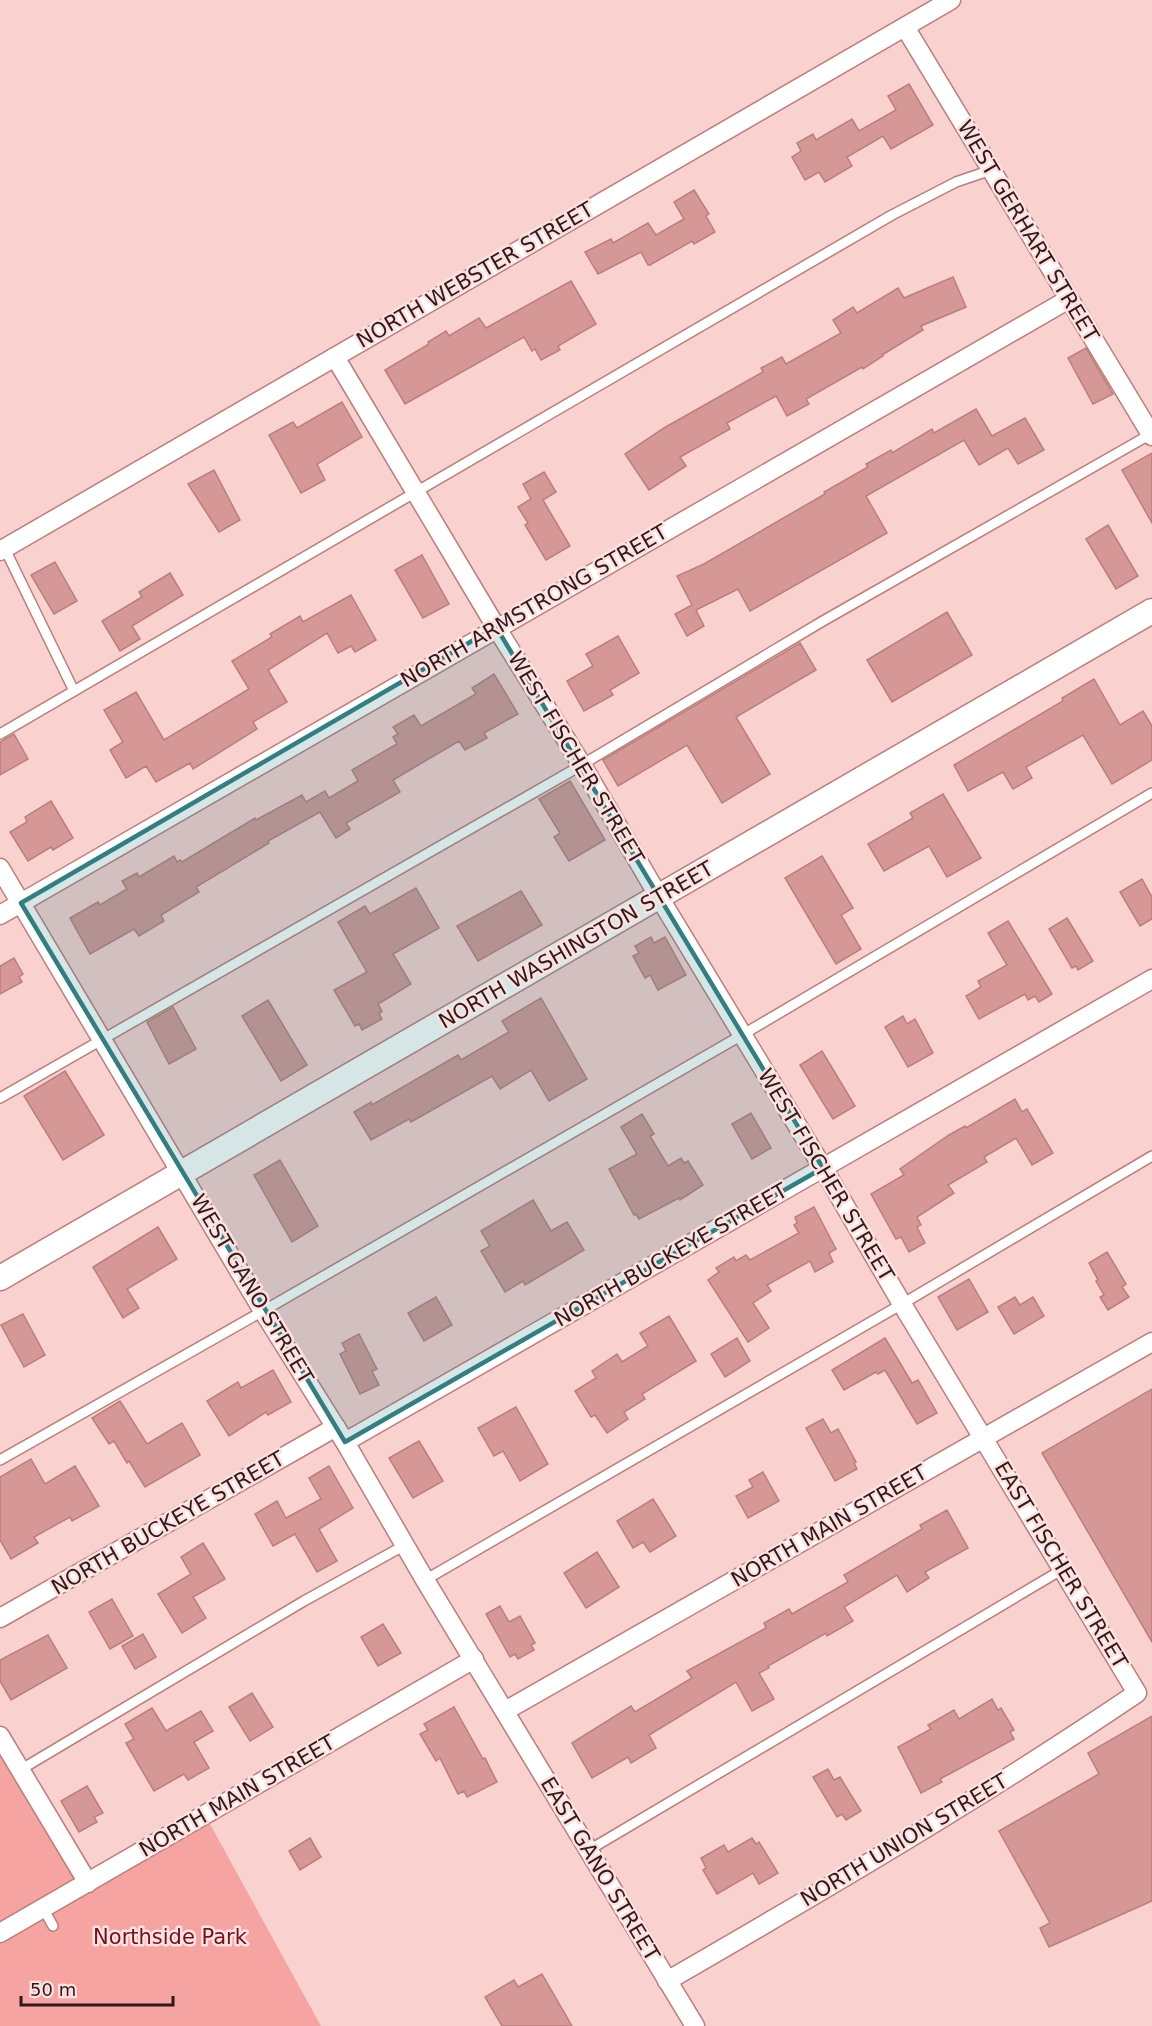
<svg xmlns="http://www.w3.org/2000/svg" width="1152" height="2026" font-family="'DejaVu Sans',sans-serif">
  <style>
    .green { fill: #f5a4a2 }
    .building { fill: #d69896; stroke: #ba7e7d; stroke-width: 1.5 }
    .lines { fill: none; stroke-linecap: round; stroke-linejoin: round }
    .service-casing { stroke: #ba7e7d; stroke-width: 12 }
    .minor-casing { stroke: #ba7e7d; stroke-width: 21 }
    .secondary-casing { stroke: #ba7e7d; stroke-width: 27 }
    .service { stroke: #fff; stroke-width: 9 }
    .minor { stroke: #fff; stroke-width: 18 }
    .secondary { stroke: #fff; stroke-width: 24 }
    .marked { fill: #347d81; fill-opacity: 0.2; stroke: #347d81; stroke-width: 4.5; stroke-linejoin: round }
    .labels { text-anchor: middle; stroke-width: 5; stroke-linejoin: round; paint-order: stroke }
    .street-label { font-size: 21px; fill: #321a1a; stroke: #fde1e0 }
    .park-label { font-size: 21px; fill: #71111e; stroke: #fde1e0 }
  </style>
  <rect width="100%" height="100%" fill="#f9d1cf"/>
  <path class="green" d="M0 1734 88 1882 205 1815 321 2026H0Z"/>
  <g class="building">
    <path d="M909 84 933 125 891 149 883 136 847 157 852 166 825 182 819 172 805 180 792 157 801 151 797 143 813 134 816 140 852 119 859 131 896 110 888 96Z"/>
    <path d="M694 190 709 214 706 216 715 232 694 244 692 241 650 265H648L641 252 598 274 585 252 611 239 613 243 648 223 656 235 684 219 674 202Z"/>
    <path d="M953 277 966 307 921 326 923 330 882 355 883 356 863 369 862 367 806 399 809 404 787 416 776 396 727 423 730 429 680 457 686 466 649 490 625 454 664 428 763 372 761 368 782 357 786 364 841 333 833 320 853 307 857 313 898 288 904 298Z"/>
    <path d="M571 281 596 324 558 346 560 350 541 360 535 349 532 351 524 337 405 404 385 370 429 344 428 342 446 331 449 336 479 318 486 328Z"/>
    <path d="M1086 348 1113 394 1093 404 1068 358Z"/>
    <path d="M342 402 362 437 317 464 325 480 301 493 269 435 293 422 297 428Z"/>
    <path d="M976 409 992 436 1025 418 1044 450 1018 464 1008 448 979 465 964 440 866 496 887 533 750 611 738 589 696 610 704 626 687 636 675 614 692 605 677 576 704 564 825 494 824 492 868 467 866 464 891 450 892 453 932 429 934 433Z"/>
    <path d="M1152 453V523L1122 470Z"/>
    <path d="M214 470 240 520 219 532 188 484Z"/>
    <path d="M544 472 556 492 543 500 570 546 546 560 525 525 528 523 518 507 531 499 523 484Z"/>
    <path d="M1108 525 1138 576 1116 589 1086 539Z"/>
    <path d="M422 555 449 604 423 618 395 570Z"/>
    <path d="M55 562 77 601 54 614 31 575Z"/>
    <path d="M170 573 183 595 132 626 140 639 120 651 102 621 142 597 139 592Z"/>
    <path d="M351 595 376 640 355 652 351 646 338 653 327 633 268 670 287 702 253 722 257 729 193 769 190 763 156 782 146 766 126 778 110 750 123 742 104 710 136 692 164 740 249 689 232 661 272 637 270 634 300 616 303 622Z"/>
    <path d="M947 612 972 655 892 702 867 660Z"/>
    <path d="M618 636 639 673 610 690 613 695 584 711 567 681 593 666 586 654Z"/>
    <path d="M800 643 816 670 736 717 770 774 722 803 687 745 618 786 603 760Z"/>
    <path d="M494 674 518 714 484 733 487 738 465 750 459 741 393 780 400 792 346 823 350 829 336 838 320 812 268 841 269 843 196 887 199 892 161 915 164 921 139 936 134 929 90 954 70 918 98 902 100 905 127 889 122 881 137 873 139 877 174 856 177 862 180 860 182 862 255 818 256 820 302 795 306 802 325 791 329 798 358 781 352 770 397 744 393 737 398 734 393 727 414 715 421 726 476 694 472 688Z"/>
    <path d="M1094 679 1120 725 1143 711 1152 726V760L1112 784 1083 735 1026 767 1032 778 1013 789 1003 772 968 791 954 765 1063 701 1062 698Z"/>
    <path d="M14 734 28 759 0 775V742Z"/>
    <path d="M570 781 605 840 569 861 554 837 560 833 539 799Z"/>
    <path d="M943 794 981 858 947 877 929 846 884 871 868 844 913 818 910 813Z"/>
    <path d="M51 801 73 838 53 850 51 847 28 861 10 832 27 822 25 817Z"/>
    <path d="M822 856 853 908 841 915 861 949 836 964 785 878Z"/>
    <path d="M1142 879 1152 897V919L1140 926 1120 892Z"/>
    <path d="M416 888 439 928 393 954 411 984 378 1004 382 1011 379 1014 382 1019 362 1030 359 1024 355 1026 334 990 367 972 338 922 365 906 370 914Z"/>
    <path d="M521 891 542 925 478 961 457 926Z"/>
    <path d="M1067 918 1093 961 1078 970 1076 966 1072 968 1049 929Z"/>
    <path d="M1008 921 1052 994 1039 1002 1035 996 1028 1000 1025 994 979 1019 966 996 981 987 978 981 1007 965 988 933Z"/>
    <path d="M651 937 654 943 665 937 686 975 658 990 650 975 645 978 633 956 639 953 635 946Z"/>
    <path d="M14 958 23 974 19 977 22 982 0 994V966Z"/>
    <path d="M541 998 587 1079 549 1101 531 1070 500 1089 492 1076 411 1122 409 1119 371 1140 354 1112 371 1102 372 1105 458 1055 461 1060 509 1032 502 1021Z"/>
    <path d="M268 1000 307 1065 281 1081 242 1016Z"/>
    <path d="M173 1007 196 1049 169 1064 147 1022Z"/>
    <path d="M903 1016 907 1024 915 1019 933 1053 908 1067 885 1027Z"/>
    <path d="M822 1051 855 1106 833 1119 800 1065Z"/>
    <path d="M65 1071 104 1135 63 1160 24 1096Z"/>
    <path d="M1015 1099 1022 1112 1027 1109 1053 1153 1032 1165 1016 1138 984 1157 987 1162 948 1185 954 1193 917 1217 921 1225 917 1227 925 1243 909 1252 901 1237 896 1239 871 1194 904 1175 900 1169 949 1135 965 1126 966 1128Z"/>
    <path d="M751 1113 771 1148 752 1159 732 1124Z"/>
    <path d="M642 1114 654 1134 650 1136 668 1166 681 1158 684 1163 688 1161 703 1185 680 1200 679 1198 639 1219 636 1214 634 1215 609 1169 637 1154 621 1127Z"/>
    <path d="M280 1160 318 1226 292 1242 254 1175Z"/>
    <path d="M533 1200 551 1231 567 1222 584 1250 525 1285 523 1281 505 1292 481 1251 490 1246 481 1231Z"/>
    <path d="M814 1207 836 1249 829 1253 833 1262 815 1272 810 1261 767 1285 771 1291 753 1303 769 1328 748 1342 708 1280 719 1272 716 1268 734 1257 736 1261 746 1255 750 1260 799 1233 794 1225 797 1223 795 1217Z"/>
    <path d="M158 1227 177 1259 127 1289 139 1308 123 1318 93 1267Z"/>
    <path d="M1107 1252 1126 1284 1122 1287 1129 1297 1108 1310 1100 1297 1104 1295 1096 1281 1098 1280 1089 1263Z"/>
    <path d="M969 1279 988 1312 957 1330 938 1297Z"/>
    <path d="M436 1297 452 1325 424 1341 408 1313Z"/>
    <path d="M1015 1297 1020 1305 1033 1297 1044 1316 1014 1334 998 1307Z"/>
    <path d="M23 1314 45 1355 24 1367 1 1325Z"/>
    <path d="M669 1316 696 1361 642 1394 645 1399 624 1412 628 1419 607 1433 595 1415 591 1417 575 1391 596 1378 592 1371 617 1354 622 1362 648 1346 640 1333Z"/>
    <path d="M359 1334 377 1369 372 1371 379 1385 360 1394 340 1354 346 1351 342 1343Z"/>
    <path d="M737 1338 750 1361 725 1377 711 1354Z"/>
    <path d="M885 1338 912 1383 918 1380 937 1413 917 1424 885 1370 878 1374 876 1372 844 1390 832 1370Z"/>
    <path d="M273 1370 291 1402 268 1415 266 1412 229 1436 207 1401 238 1382 241 1388Z"/>
    <path d="M1152 1389V1642L1042 1453Z"/>
    <path d="M120 1401 147 1444 182 1423 200 1455 145 1487 129 1461 127 1463 114 1441 109 1444 92 1418Z"/>
    <path d="M516 1407 548 1464 520 1481 503 1451 494 1456 478 1428Z"/>
    <path d="M823 1419 831 1433 838 1429 856 1462 854 1463 857 1469 835 1481 806 1428Z"/>
    <path d="M419 1441 443 1481 413 1498 389 1458Z"/>
    <path d="M31 1459 45 1484 75 1466 99 1506 72 1521 70 1517 34 1537 38 1543 11 1559 0 1540V1477Z"/>
    <path d="M329 1466 353 1508 319 1529 337 1561 317 1572 295 1534 273 1546 255 1514 277 1501 286 1518 321 1499 309 1478Z"/>
    <path d="M763 1472 779 1501 748 1518 736 1496 753 1487 749 1480Z"/>
    <path d="M653 1499 676 1536 650 1552 643 1542 633 1548 617 1521Z"/>
    <path d="M947 1510 968 1548 925 1572 929 1578 907 1592 897 1575 844 1607 853 1621 827 1636 826 1633 768 1666 769 1668 759 1673 774 1699 752 1711 736 1682 649 1735 656 1748 631 1763 628 1757 592 1778 572 1743 631 1706 635 1712 692 1678 687 1671 766 1628 764 1623 789 1609 792 1614 848 1582 844 1575 922 1529 920 1525Z"/>
    <path d="M203 1543 225 1579 193 1597 206 1618 182 1633 158 1594 191 1574 181 1557Z"/>
    <path d="M597 1552 619 1587 586 1608 564 1573Z"/>
    <path d="M112 1599 133 1636 110 1649 89 1612Z"/>
    <path d="M500 1606 509 1622 520 1616 535 1643 531 1645 534 1650 518 1659 515 1654 510 1657 486 1614Z"/>
    <path d="M383 1624 401 1653 378 1666 361 1637Z"/>
    <path d="M143 1634 156 1657 135 1669 122 1646Z"/>
    <path d="M48 1635 67 1668 11 1700 0 1681V1660Z"/>
    <path d="M252 1693 273 1727 250 1741 229 1707Z"/>
    <path d="M992 1699 998 1710 1001 1708 1014 1730 1010 1732 1014 1739 940 1779 942 1782 921 1793 898 1747 931 1729 928 1725 954 1710 959 1719Z"/>
    <path d="M454 1707 483 1759 485 1758 497 1782 467 1797 464 1791 458 1794 440 1758 436 1761 420 1734 428 1730 424 1724Z"/>
    <path d="M152 1708 166 1731 201 1711 213 1731 194 1742 209 1768 188 1780 184 1774 154 1791 126 1743 134 1739 125 1724Z"/>
    <path d="M1152 1716V1901L1049 1947 1040 1928 1050 1923 999 1831 1099 1774 1088 1753Z"/>
    <path d="M828 1769 834 1780 840 1777 861 1811 846 1820 842 1814 837 1817 813 1777Z"/>
    <path d="M87 1786 103 1813 94 1817 97 1822 79 1832 61 1801Z"/>
    <path d="M310 1838 321 1857 300 1870 289 1851Z"/>
    <path d="M752 1838 756 1844 759 1842 778 1873 759 1884 753 1873 717 1894 703 1870 706 1868 701 1858 724 1845 728 1852Z"/>
    <path d="M542 1974 572 2026H502L485 1997 514 1980 518 1987Z"/>
  </g>
  <g class="lines">
    <defs>
      <g id="service">
        <path d="M5 549 74 691"/>
        <path d="M0 734 892 215 956 182 991 170"/>
        <path d="M0 1098 568 773 823 621 1151 434"/>
        <path d="M0 1460 263 1311 742 1035 1152 793"/>
        <path d="M425 1580 902 1304 1152 1156"/>
        <path d="M20 1770 304 1601 405 1545"/>
        <path d="M589 1850 1063 1569"/>
        <path d="M43 1908 53 1926"/>
      </g>
      <g id="minor">
        <path d="M905 27 1152 436"/>
        <path d="M335 357 496 627 582 765 659 897 823 1168 902 1304 1137 1693C985 1796 826 1889 667 1981"/>
        <path d="M0 551 951 0"/>
        <path d="M0 868 263 1311 345 1442 425 1580 695 2026"/>
        <path d="M0 915 1069 299"/>
        <path d="M345 1442 1152 979"/>
        <path d="M0 1618 336 1427"/>
        <path d="M505 1711 1152 1342"/>
        <path d="M0 1736 88 1883"/>
        <path d="M0 1933 474 1659"/>
      </g>
      <path id="secondary" d="M0 1278 1152 611"/>
    </defs>
    <use href="#service" class="service-casing"/>
    <use href="#minor" class="minor-casing"/>
    <use href="#secondary" class="secondary-casing"/>
    <use href="#service" class="service"/>
    <use href="#minor" class="minor"/>
    <use href="#secondary" class="secondary"/>
  </g>
  <path class="marked" d="M496 627 823 1168 345 1442 21 903Z"/>
  <g class="labels">
    <g class="street-label">
      <text transform="translate(1028 231) rotate(59)" y="7">WEST GERHART STREET</text>
      <text transform="translate(475 275) rotate(-30)" y="7">NORTH WEBSTER STREET</text>
      <text transform="translate(534 606) rotate(-30)" y="7">NORTH ARMSTRONG STREET</text>
      <text transform="translate(576 758) rotate(59)" y="7">WEST FISCHER STREET</text>
      <text transform="translate(576 945) rotate(-30)" y="7">NORTH WASHINGTON STREET</text>
      <text transform="translate(826 1175) rotate(59)" y="7">WEST FISCHER STREET</text>
      <text transform="translate(671 1255) rotate(-30)" y="7">NORTH BUCKEYE STREET</text>
      <text transform="translate(252 1289) rotate(59)" y="7">WEST GANO STREET</text>
      <text transform="translate(168 1523) rotate(-30)" y="7">NORTH BUCKEYE STREET</text>
      <text transform="translate(829 1526) rotate(-30)" y="7">NORTH MAIN STREET</text>
      <text transform="translate(1061 1565) rotate(59)" y="7">EAST FISCHER STREET</text>
      <text transform="translate(237 1796) rotate(-30)" y="7">NORTH MAIN STREET</text>
      <text transform="translate(904 1840) rotate(-31)" y="7">NORTH UNION STREET</text>
      <text transform="translate(600 1869) rotate(59)" y="7">EAST GANO STREET</text>
    </g>
    <g class="park-label">
      <text x="170" y="1944">Northside Park</text>
    </g>
  </g>
  <path d="M21 1996v9h152v-9" fill="none" stroke="#321a1a" stroke-width="3"/>
  <text x="30" y="1996" font-size="18" fill="#321a1a" stroke="#fde1e0" stroke-width="4.5" paint-order="stroke">50 m</text>
</svg>
